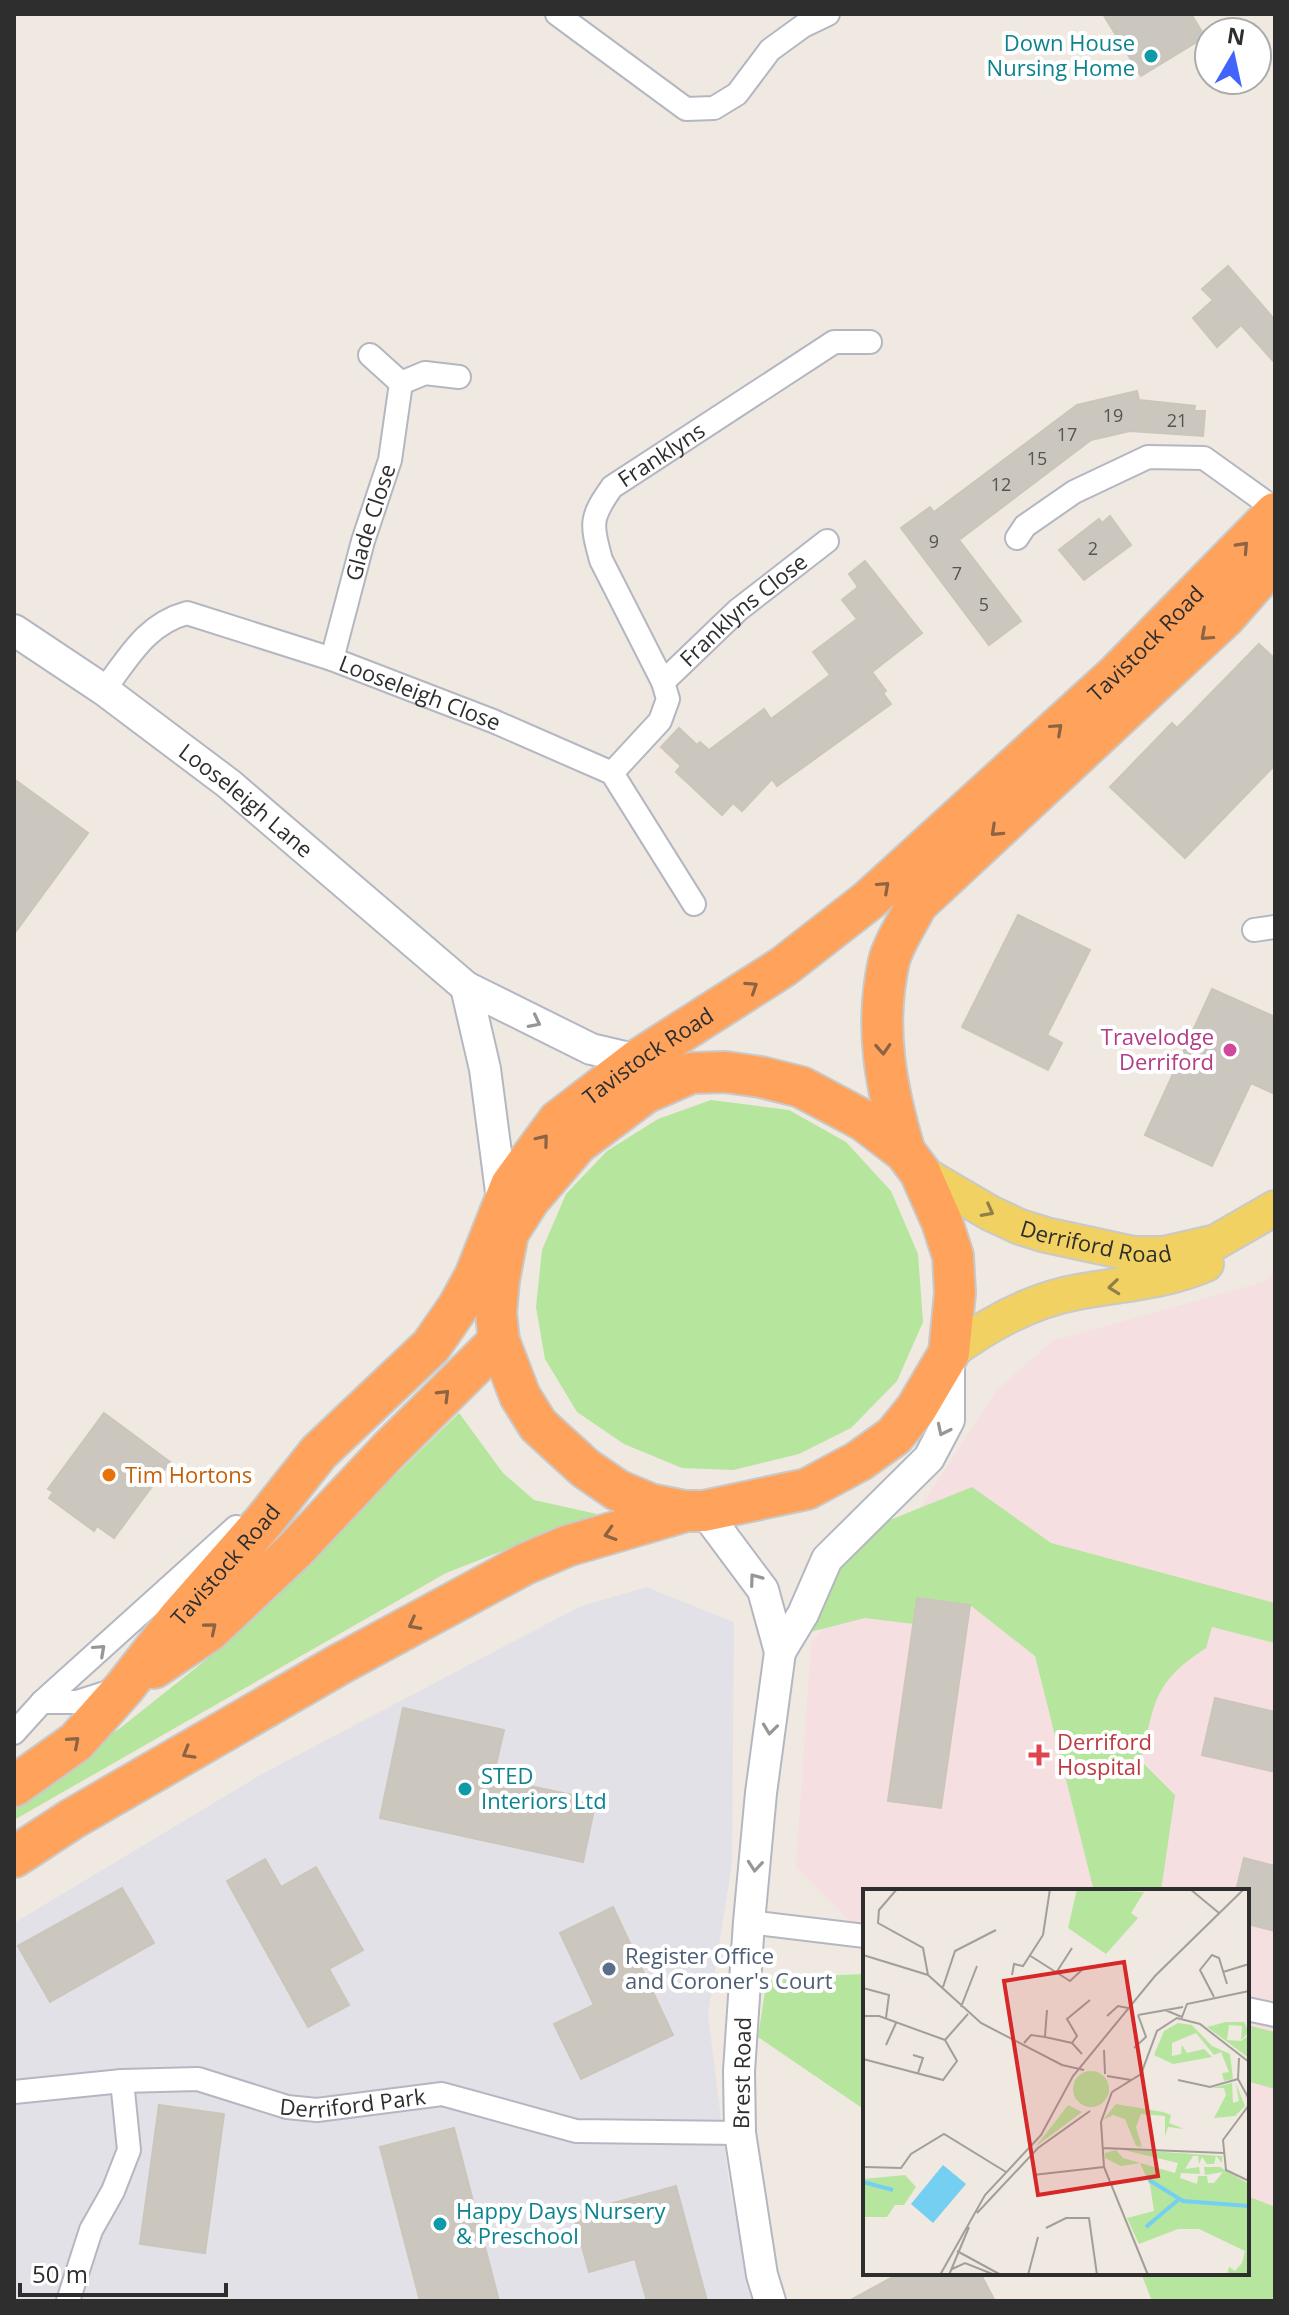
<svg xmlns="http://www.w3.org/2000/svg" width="1289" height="2315" font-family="'Open Sans',sans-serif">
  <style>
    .industrial { fill: #e3e1e8 }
    .medical { fill: #f5dfe0 }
    .green { fill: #b6e59e }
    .building { fill: #cbc7bf; stroke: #cbc5ba; stroke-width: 2 }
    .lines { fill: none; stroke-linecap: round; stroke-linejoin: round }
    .street-casing { stroke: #b4b7c1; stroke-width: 26 }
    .secondary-casing { stroke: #b4b7c1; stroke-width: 34 }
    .primary-casing { stroke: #c9c9c9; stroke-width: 38 }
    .highway-casing { stroke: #c9c9c9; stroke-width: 44 }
    .street { stroke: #fff; stroke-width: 22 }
    .secondary { stroke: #fff; stroke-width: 30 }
    .primary { stroke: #f2d163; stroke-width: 34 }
    .highway { stroke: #ffa35c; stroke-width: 40 }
    .oneway { stroke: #8c6343 }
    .oneway2 { stroke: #969696 }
    .oneway3 { stroke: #908048 }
    .culture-dot { fill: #0f9aa8; stroke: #fff; stroke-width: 3 }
    .hotel-dot { fill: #d1479c; stroke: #fff; stroke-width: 3 }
    .food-dot { fill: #e8710a; stroke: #fff; stroke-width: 3 }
    .health-dot { fill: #e0444e; stroke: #fff; stroke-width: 3 }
    .service-dot { fill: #5c6f8a; stroke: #fff; stroke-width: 3 }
    .labels { text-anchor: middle; stroke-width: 8; stroke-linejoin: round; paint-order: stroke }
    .number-label { font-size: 18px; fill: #555452 }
    .culture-label { font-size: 22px; fill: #0d838f; stroke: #fff; text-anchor: start }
    .street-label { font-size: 22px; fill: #2e2e2e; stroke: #fff }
    .hotel-label { font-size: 22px; fill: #b23c85; stroke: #fff; text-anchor: end }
    .food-label { font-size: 22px; fill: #c56008; stroke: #fff; text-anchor: start }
    .health-label { font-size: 22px; fill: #be3a42; stroke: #fff; text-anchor: start }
    .service-label { font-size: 22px; fill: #4e5e75; stroke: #fff; text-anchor: start }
    .inset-river { fill: none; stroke: #75cff0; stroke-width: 4 }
    .inset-road { fill: none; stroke: #a29e99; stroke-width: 2 }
    .view { fill: #d62828; fill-opacity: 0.15; stroke: #d62828; stroke-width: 4 }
    .inset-edge { fill: none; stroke: #2e2e2e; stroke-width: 4 }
  </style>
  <rect width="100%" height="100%" fill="#efe9e1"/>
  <path class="industrial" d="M646 1587 734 1622 732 1863 708 2015 730 2191 758 2301H14V1923L262 1774 579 1607Z"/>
  <path class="medical" d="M1275 1272V2251L1247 2225V1891H865V1936L796 1867 811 1643 923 1504 996 1391 1052 1341 1264 1282Z"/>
  <g class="green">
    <path d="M711 1100 789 1110 846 1142 891 1191 918 1254 923 1322 897 1381 851 1428 799 1454 733 1470 682 1468 624 1444 577 1412 545 1359 536 1307 542 1250 566 1194 607 1151 658 1119Z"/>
    <path d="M459 1413 503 1473 534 1500 597 1514 446 1573 14 1820V1802L119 1729 207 1659Z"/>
    <path d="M972 1487 1051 1543 1275 1603V1643L1212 1627 1206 1648C1152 1683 1155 1703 1141 1761L1175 1795 1161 1891H1094L1035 1656 970 1605 918 1598 914 1624 865 1618 806 1633 842 1563 875 1526Z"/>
    <path d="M865 1974V2110L758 2037 767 1978Z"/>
    <path d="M1247 2025 1275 2032V2089L1247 2081Z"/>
    <path d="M1247 2196 1275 2207V2301H1152L1141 2273H1247Z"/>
  </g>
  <g class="building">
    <path d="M1103 14H1191L1205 37 1141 76Z"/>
    <path d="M1228 266 1275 320V363L1241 325 1217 347 1193 318 1213 300 1202 289Z"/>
    <path d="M1137 391 1139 400 1195 406 1194 411H1205L1203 436 1130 431 1091 440 959 540 1021 621 989 645 901 528 930 507 934 512 1077 405Z"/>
    <path d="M1110 516 1131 545 1084 580 1059 550 1099 519 1102 523Z"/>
    <path d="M865 561 922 633 872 672 886 691 883 693 891 704 777 786 772 779 742 811 733 803 722 815 676 772 681 766 661 747 679 728 697 745 700 742 709 750 764 709 771 719 830 675 813 652 857 619 842 600 858 587 849 574Z"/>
    <path d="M1259 644 1275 659V765L1185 858 1110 787 1172 723 1177 728Z"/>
    <path d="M14 779 88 833 14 934Z"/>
    <path d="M1018 915 1090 950 1047 1035 1062 1043 1048 1070 962 1027Z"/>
    <path d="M1212 989 1275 1017V1094L1251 1083 1212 1166 1145 1135Z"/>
    <path d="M104 1413 170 1462 114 1538 97 1526 94 1531 49 1498 53 1492 48 1489Z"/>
    <path d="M917 1598 970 1605 941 1808 888 1801Z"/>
    <path d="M1215 1698 1275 1712V1772L1202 1755Z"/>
    <path d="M403 1708 504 1730 493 1778 596 1800 583 1862 380 1818Z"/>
    <path d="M1244 1858 1275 1866V1931L1247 1924V1891H1236Z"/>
    <path d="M265 1859 281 1887 316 1867 363 1950 329 1969 349 2005 308 2027 227 1881Z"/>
    <path d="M122 1888 154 1943 50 2002 18 1946Z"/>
    <path d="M613 1907 673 2035 581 2079 554 2024 594 2005 560 1933Z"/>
    <path d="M159 2105 224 2114 205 2253 140 2244Z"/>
    <path d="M454 2128 499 2301H420L380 2147Z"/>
    <path d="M676 2186 707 2301H647L635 2259 589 2272 573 2214Z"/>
    <path d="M900 2273H980L995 2301H849Z"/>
  </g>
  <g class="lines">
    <defs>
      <g id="street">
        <path d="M557 14 686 109 714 108 737 94 770 50 803 26 828 14"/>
        <path d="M370 355 401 383 425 373 459 377"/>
        <path d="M1017 538 1025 526 1074 492 1148 457 1204 458 1275 509"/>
        <path id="s1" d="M332 659 363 541 390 460 401 383"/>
        <path id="s2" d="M663 682 738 610 827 541"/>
        <path id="s3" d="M104 690C129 657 146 624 187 613L332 659 493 721 612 773 694 904"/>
        <path id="s4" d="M612 773 660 721 668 699 663 682 601 560C591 523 590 518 612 487L834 342H870"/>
        <path d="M1254 930 1275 927"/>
        <path d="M42 1702H77L115 1690"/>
        <path d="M14 1733 42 1702 236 1527"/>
        <path d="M749 1922 865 1936"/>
        <path d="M1247 2009 1275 2015"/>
        <path id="s5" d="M14 2092 122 2081 198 2079 287 2107 317 2110 442 2094 576 2131 740 2133"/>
        <path d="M68 2301 91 2230 113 2191 129 2150 122 2081"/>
      </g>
      <g id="secondary">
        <path id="s6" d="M14 630 104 690 229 784 466 987 591 1049 651 1063"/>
        <path d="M466 987 485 1069 503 1207"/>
        <path d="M704 1511 763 1590 780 1652 761 1793 749 1922 739 2071 740 2133 762 2275 770 2301"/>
        <path d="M780 1652 803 1614 827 1559 929 1458 949 1420V1353"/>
      </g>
      <g id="primary">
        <path id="s7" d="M920 1172 990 1213 1020 1227 1046 1235 1134 1254H1164L1216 1242 1275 1208"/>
        <path d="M949 1353C987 1325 1031 1300 1078 1292 1122 1284 1164 1282 1206 1264"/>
      </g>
      <g id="highway">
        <path d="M725 1072 761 1077 801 1087 863 1120 905 1152 920 1172 942 1222 953 1256 955 1293 949 1353 916 1409 894 1436 859 1461 807 1489 704 1511H685L650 1504 617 1490 585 1468 538 1425 520 1396 499 1341 496 1313 499 1280 508 1233 529 1200 578 1143 645 1093 691 1073Z"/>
        <path d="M905 1152C886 1089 874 1027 889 961 894 942 908 922 917 904L1225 617 1275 560"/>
        <path d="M154 1668 209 1631 295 1550 389 1450 499 1341"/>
        <path id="s8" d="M14 1786 76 1742 124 1688 178 1619 265 1520 319 1452 431 1346 458 1307 475 1276 511 1185 558 1121 639 1059 783 967 869 900 1117 674 1275 513"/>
        <path d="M14 1857 72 1819 340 1664 525 1564 567 1546 683 1512"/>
      </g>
    </defs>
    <use href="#street" class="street-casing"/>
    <use href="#secondary" class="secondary-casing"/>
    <use href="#primary" class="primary-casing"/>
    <use href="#highway" class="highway-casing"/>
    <use href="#street" class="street"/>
    <use href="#secondary" class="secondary"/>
    <use href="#primary" class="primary"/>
    <use href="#highway" class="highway"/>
  </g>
  <defs><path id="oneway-chevron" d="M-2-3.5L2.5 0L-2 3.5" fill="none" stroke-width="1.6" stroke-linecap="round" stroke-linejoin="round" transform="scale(2)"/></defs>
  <g class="oneway">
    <use href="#oneway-chevron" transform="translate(1243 547) rotate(-47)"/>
    <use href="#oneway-chevron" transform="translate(1206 635) rotate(138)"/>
    <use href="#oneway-chevron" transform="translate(1057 729) rotate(-42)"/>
    <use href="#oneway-chevron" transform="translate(996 831) rotate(137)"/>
    <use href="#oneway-chevron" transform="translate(884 887) rotate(-42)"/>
    <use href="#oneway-chevron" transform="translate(752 987) rotate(-33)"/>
    <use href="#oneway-chevron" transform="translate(883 1049) rotate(87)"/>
    <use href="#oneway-chevron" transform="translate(543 1140) rotate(-51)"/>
    <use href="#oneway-chevron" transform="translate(444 1395) rotate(-45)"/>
    <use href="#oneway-chevron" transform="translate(610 1534) rotate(163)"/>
    <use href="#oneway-chevron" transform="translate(414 1624) rotate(152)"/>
    <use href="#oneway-chevron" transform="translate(211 1628) rotate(-40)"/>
    <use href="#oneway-chevron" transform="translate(74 1742) rotate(-41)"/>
    <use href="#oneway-chevron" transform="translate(188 1753) rotate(150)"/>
  </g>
  <g class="oneway2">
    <use href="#oneway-chevron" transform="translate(535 1022) rotate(27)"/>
    <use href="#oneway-chevron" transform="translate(943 1430) rotate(116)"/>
    <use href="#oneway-chevron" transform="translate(755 1579) rotate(-126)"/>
    <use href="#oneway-chevron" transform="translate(100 1650) rotate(-42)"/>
    <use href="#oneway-chevron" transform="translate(770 1729) rotate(97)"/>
    <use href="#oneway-chevron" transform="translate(755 1866) rotate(95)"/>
  </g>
  <g class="oneway3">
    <use href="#oneway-chevron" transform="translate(988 1211) rotate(28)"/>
    <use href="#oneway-chevron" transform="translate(1114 1287) rotate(174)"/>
  </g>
  <g class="culture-dot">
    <circle cx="1151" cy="56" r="8"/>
    <circle cx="465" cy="1789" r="8"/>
    <circle cx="440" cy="2224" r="8"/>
  </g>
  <circle class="hotel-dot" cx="1230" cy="1050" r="8"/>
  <circle class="food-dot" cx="109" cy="1475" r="8"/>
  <path class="health-dot" d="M1035 1743h8v8h8v8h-8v8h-8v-8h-8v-8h8z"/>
  <circle class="service-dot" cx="609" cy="1969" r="8"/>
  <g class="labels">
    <g class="number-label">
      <text x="1113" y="422">19</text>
      <text x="1177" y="427">21</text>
      <text x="1067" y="441">17</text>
      <text x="1037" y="465">15</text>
      <text x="1001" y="491">12</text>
      <text x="934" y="548">9</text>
      <text x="1093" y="555">2</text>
      <text x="957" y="580">7</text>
      <text x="984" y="611">5</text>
    </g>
    <g class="culture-label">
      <text x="1135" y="51" text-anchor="end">Down House<tspan x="1135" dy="25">Nursing Home</tspan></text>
      <text x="481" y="1784">STED<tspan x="481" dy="25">Interiors Ltd</tspan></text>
      <text x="456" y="2219">Happy Days Nursery<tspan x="456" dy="25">&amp; Preschool</tspan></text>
    </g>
    <g class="street-label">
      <text dy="8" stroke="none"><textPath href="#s4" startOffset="386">Franklyns</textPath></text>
      <text dy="8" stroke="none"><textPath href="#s1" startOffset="142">Glade Close</textPath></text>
      <text dy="8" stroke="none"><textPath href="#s2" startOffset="108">Franklyns Close</textPath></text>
      <text dy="8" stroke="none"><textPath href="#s8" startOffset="1628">Tavistock Road</textPath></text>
      <text dy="8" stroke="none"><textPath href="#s3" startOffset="362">Looseleigh Close</textPath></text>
      <text dy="8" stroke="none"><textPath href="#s6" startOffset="288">Looseleigh Lane</textPath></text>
      <text dy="8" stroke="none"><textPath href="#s8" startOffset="980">Tavistock Road</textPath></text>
      <text dy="8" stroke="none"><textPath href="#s7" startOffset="192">Derriford Road</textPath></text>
      <text dy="8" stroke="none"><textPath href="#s8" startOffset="308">Tavistock Road</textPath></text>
      <text transform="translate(742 2073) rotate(-89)" y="8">Brest Road</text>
      <text dy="8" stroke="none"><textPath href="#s5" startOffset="344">Derriford Park</textPath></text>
    </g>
    <g class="hotel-label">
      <text x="1214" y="1045">Travelodge<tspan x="1214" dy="25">Derriford</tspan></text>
    </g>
    <g class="food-label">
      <text x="125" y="1483">Tim Hortons</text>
    </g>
    <g class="health-label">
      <text x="1057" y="1750">Derriford<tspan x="1057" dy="25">Hospital</tspan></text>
    </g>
    <g class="service-label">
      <text x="625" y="1964">Register Office<tspan x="625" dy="25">and Coroner's Court</tspan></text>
    </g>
  </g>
  <g transform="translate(863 1889)">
    <rect width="386" height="386" fill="#efe9e1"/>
    <path d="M214 0 281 3 268 24 275 29 243 65 205 39ZM363 133H381L386 143 378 151 379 137 366 136 364 151 378 152 386 146V169L344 138ZM315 134 329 136 349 157 367 165 370 190 361 192 359 184 366 183 358 163 351 166 333 144 309 154V167L318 165 319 156 324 164 341 160 349 168 310 175 291 166 301 142ZM210 200a18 18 0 1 1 36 0a18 18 0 1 1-36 0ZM369 194 370 214 376 212 373 195 382 217 372 227 351 229 363 206 361 199H349ZM253 215 300 223 308 226 306 234 321 240 305 238 302 247V227L278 225 273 238 279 258 273 257 262 230 250 226 240 231ZM205 216 219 223 172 258 185 242ZM257 260 359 267V274L353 267 351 275H344L339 268 336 275 335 267H330L322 280 336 278 337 285 318 284 317 289 334 295 335 287H344L345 294H351L360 283 342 286 341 278H357L386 295V386H364L366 378 372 382 379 374 382 362 336 340H315L276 355 264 329 291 322 287 296 277 274 258 277 242 269V264L253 261 260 269 312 284 315 274ZM42 286 53 298 41 316H32L24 328H0V290Z" fill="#b6e59e"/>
    <path d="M80 276 103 295 70 334 48 315Z" fill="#75cff0"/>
    <path class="inset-river" d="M286 291 320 312 386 317M0 293 30 301M283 338 315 311"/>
    <path class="inset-road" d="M34 0 16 21 15 34 60 59 65 86M327 0 356 24M0 66 65 86 118 134 199 176 221 181M166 66 207 92 221 79M360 83 386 75M193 84 209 59M149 86 151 75 160 77 180 46 187 0M80 98 92 62 133 41M0 99 26 106 23 129M351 108 337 81 349 66 356 69 364 95M98 118 114 77M302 121 319 128 324 115 386 102M275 126 320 118M0 127H16L82 151M244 127 255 117 265 119M182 147 184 121M82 151 105 125M161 154 168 146 182 148 209 154 219 165M209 154 214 147 204 130 227 111M23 156 33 134M271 159 283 148 275 126M241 161 242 185M50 166 60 169 55 184M376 169 375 190 386 210M0 170 80 191 94 172 82 151M244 187 268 191M315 191 347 198 375 190M249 203 238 233 241 278 285 386M249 203 278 185 294 142 314 129 337 135 386 173M386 216 360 251 363 281 386 292M178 246 210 187 292 87 381 0M239 259 361 264M2 278 38 279 48 265 81 245 143 283M170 286 241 278M114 324 175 259 227 222M183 339 203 329H226L234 386M94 362 138 386M89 380 102 374 132 386M77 386 122 306 179 245M86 386 106 338M165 386 175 348"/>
    <path class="view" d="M261 73 295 287 175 306 141 92Z"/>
    <rect width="386" height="386" class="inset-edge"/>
  </g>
  <rect width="1289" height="2315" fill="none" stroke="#2e2e2e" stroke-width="32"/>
  <g transform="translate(1233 56) rotate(9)"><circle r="38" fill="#ffffff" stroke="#ababab" stroke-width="2"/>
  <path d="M0-6L14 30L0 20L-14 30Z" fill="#4264fb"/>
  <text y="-12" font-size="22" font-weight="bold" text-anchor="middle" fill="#2e2e2e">N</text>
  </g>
  <path d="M20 2283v12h206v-12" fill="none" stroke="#2e2e2e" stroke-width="4"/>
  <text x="32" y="2283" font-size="24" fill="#2e2e2e" stroke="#ffffff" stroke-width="6" paint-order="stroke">50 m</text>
</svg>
